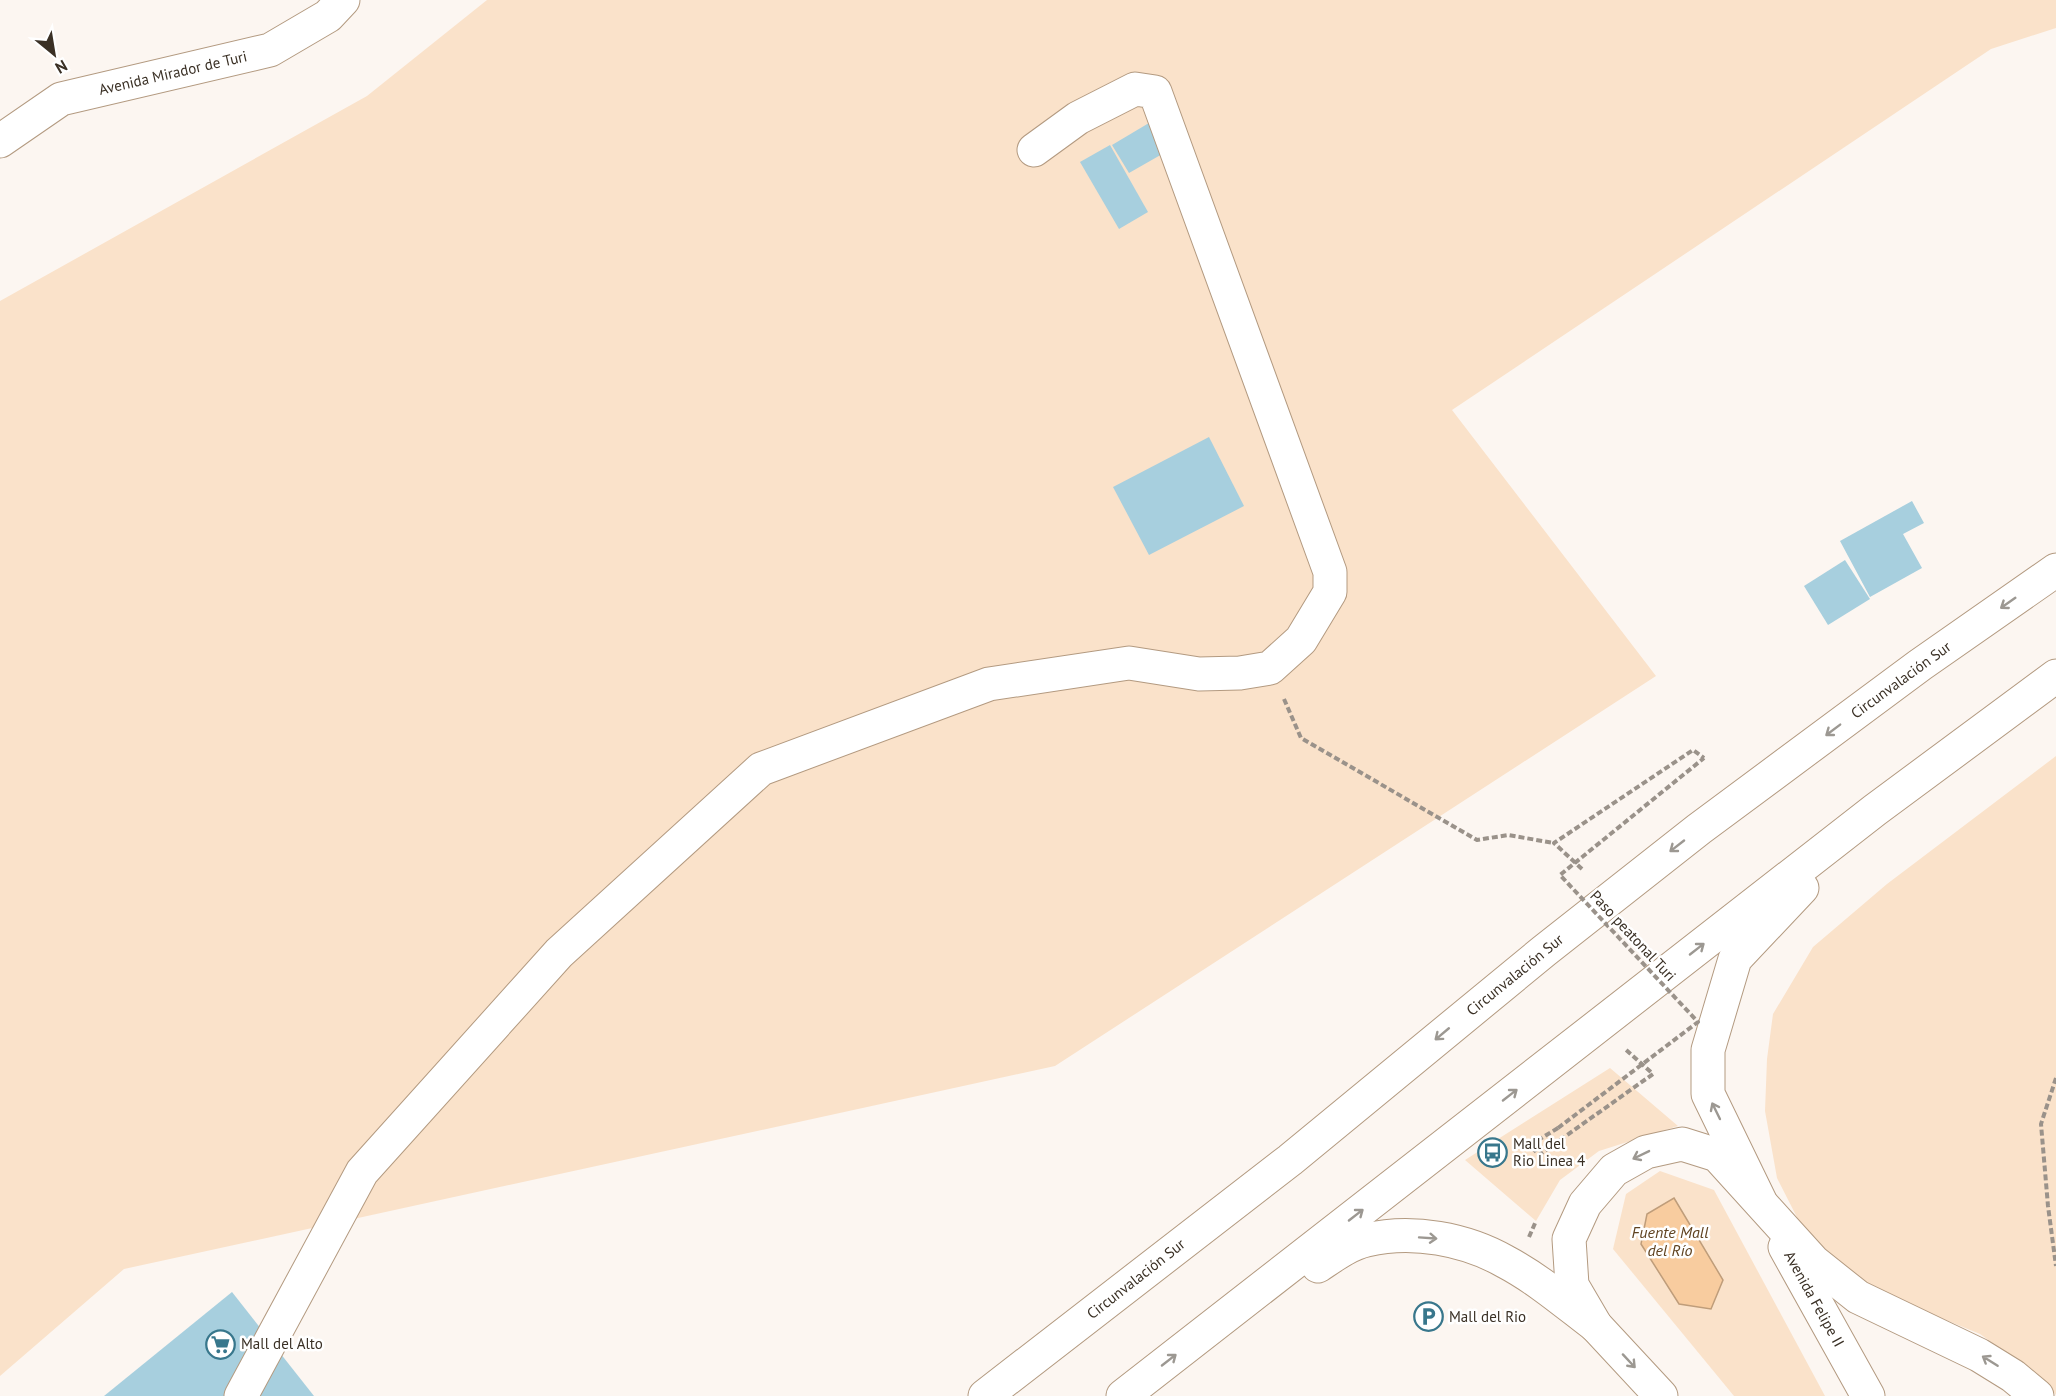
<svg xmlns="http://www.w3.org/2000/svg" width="2056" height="1396" font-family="'PT Sans',sans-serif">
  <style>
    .green { fill: #fae2ca }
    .water { fill: #f8cc9f; stroke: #bf9d7a; stroke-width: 1.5 }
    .building { fill: #a7cfde }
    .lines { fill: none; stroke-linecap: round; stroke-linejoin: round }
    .minor-casing { stroke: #b39a80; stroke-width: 35 }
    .major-casing { stroke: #b39a80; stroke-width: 35 }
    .highway-casing { stroke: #b39a80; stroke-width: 35 }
    .path { stroke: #9a928a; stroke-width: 4; stroke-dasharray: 6 3; stroke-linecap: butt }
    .minor { stroke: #fff; stroke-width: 33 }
    .major { stroke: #fff; stroke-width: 33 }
    .highway { stroke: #fff; stroke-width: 33 }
    .path-bridge { stroke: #9a928a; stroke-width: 4; stroke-dasharray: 6 3; stroke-linecap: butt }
    .oneway { stroke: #9c9892 }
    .labels { text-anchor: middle; stroke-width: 5; stroke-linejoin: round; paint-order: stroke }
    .street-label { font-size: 15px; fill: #3a3025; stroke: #fff }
    .poi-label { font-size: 15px; fill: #3a3025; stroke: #fff; text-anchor: start }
    .water-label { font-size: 16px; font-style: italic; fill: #604321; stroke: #fff }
  </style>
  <rect width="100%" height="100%" fill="#fcf6f1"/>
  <g class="green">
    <path d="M487 0H2056V28L1991 49 1452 410 1656 676 1055 1066 124 1269 0 1376V301L367 96Z"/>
    <path d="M2056 756V1395L2043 1380 1980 1334 1863 1286 1806 1235 1777 1178 1765 1111 1767 1059 1773 1014 1813 947 1887 884Z"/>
    <path d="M1610 1068 1678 1126 1599 1151 1560 1180 1536 1221 1465 1160Z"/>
    <path d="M1660 1171 1714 1190 1825 1396H1734L1613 1249 1626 1194Z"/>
  </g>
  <path class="water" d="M1674 1198 1723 1280 1711 1309 1679 1304 1641 1244 1647 1214Z"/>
  <g class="building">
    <path d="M1154 120 1171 149 1129 173 1112 145Z"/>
    <path d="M1110 145 1148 212 1119 229 1080 162Z"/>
    <path d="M1209 437 1244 506 1149 555 1113 487Z"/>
    <path d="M1912 501 1924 523 1903 534 1922 568 1870 597 1840 541Z"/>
    <path d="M1845 560 1870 599 1828 625 1804 586Z"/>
    <path d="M232 1292 314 1396H104Z"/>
  </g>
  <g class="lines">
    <defs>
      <g id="minor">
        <path d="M0 141 61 99 270 50 328 16 343 0"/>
        <path d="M241 1396 362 1172 559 953 761 769 989 684 1129 663 1199 674 1240 673 1270 668 1301 640 1330 592V572L1155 92 1135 89 1078 118 1034 150"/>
      </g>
      <g id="major">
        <path d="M1785 1247 1868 1396"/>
        <path d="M1661 1396 1596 1326 1572 1285 1569 1239 1585 1204 1614 1170 1646 1152 1682 1144 1717 1155 1814 1262 1858 1297 1979 1355 2013 1376 2037 1396"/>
      </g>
      <g id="highway">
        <path d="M1760 1201 1708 1094V1050L1735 959 1802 888"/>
        <path d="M1318 1266C1333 1256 1349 1244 1367 1240 1412 1229 1466 1239 1506 1262 1538 1279 1567 1304 1596 1326"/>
        <path d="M985 1396 1290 1160 1544 951 1699 829 1920 665 2056 570"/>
        <path d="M1123 1396 1875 810 2056 676"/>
      </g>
    </defs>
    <use href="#minor" class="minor-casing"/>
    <use href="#major" class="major-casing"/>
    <use href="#highway" class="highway-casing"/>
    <g class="path">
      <path d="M1284 699 1301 738 1477 840 1508 835 1554 843"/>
      <path d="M1582 869 1554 843 1693 750 1704 758"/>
      <path d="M2056 1078 2041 1124 2048 1206 2056 1266"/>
      <path d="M1558 1128 1530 1145 1539 1155 1653 1074 1625 1049"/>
      <path d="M1529 1237 1536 1221"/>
    </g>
    <use href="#minor" class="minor"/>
    <use href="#major" class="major"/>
    <use href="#highway" class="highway"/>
    <path class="path-bridge" d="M1558 1128 1698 1022 1560 875 1704 758"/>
  </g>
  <defs><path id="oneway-shaft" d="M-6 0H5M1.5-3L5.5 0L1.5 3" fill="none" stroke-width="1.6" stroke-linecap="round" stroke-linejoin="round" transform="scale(1.5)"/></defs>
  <g class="oneway">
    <use href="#oneway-shaft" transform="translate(2008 603) rotate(145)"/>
    <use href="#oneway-shaft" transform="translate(1833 730) rotate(143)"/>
    <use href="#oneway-shaft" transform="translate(1677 846) rotate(142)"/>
    <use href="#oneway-shaft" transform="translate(1697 949) rotate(-38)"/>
    <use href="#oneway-shaft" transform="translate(1442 1034) rotate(140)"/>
    <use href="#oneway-shaft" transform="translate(1510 1095) rotate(-38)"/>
    <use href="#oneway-shaft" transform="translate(1716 1111) rotate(-116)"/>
    <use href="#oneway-shaft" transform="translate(1641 1155) rotate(154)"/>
    <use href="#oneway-shaft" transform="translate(1356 1215) rotate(-38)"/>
    <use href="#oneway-shaft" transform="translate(1428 1238) rotate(4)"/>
    <use href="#oneway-shaft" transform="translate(1169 1360) rotate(-38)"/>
    <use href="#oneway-shaft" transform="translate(1629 1361) rotate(47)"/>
    <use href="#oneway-shaft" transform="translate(1990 1361) rotate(-148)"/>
  </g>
  <defs>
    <symbol id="bus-ring" viewBox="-11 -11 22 22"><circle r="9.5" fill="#fff" stroke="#38778c" stroke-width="1.5"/><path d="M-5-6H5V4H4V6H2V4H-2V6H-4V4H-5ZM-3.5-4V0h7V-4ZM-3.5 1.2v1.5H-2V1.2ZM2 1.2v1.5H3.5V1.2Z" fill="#38778c"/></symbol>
    <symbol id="parking-ring" viewBox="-11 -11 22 22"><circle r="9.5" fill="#fff" stroke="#38778c" stroke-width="1.5"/><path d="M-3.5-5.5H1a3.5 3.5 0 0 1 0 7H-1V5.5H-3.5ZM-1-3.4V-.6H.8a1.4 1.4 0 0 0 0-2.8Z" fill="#38778c"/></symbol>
    <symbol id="supermarket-ring" viewBox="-11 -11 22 22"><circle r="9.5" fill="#fff" stroke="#38778c" stroke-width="1.5"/><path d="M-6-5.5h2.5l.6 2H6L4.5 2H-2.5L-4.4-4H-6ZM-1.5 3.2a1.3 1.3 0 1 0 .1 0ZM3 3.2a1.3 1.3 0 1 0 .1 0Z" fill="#38778c"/></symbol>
  </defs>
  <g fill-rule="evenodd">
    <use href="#bus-ring" x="1476" y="1136" width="33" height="33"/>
    <use href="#parking-ring" x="1412" y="1300" width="33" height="33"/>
    <use href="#supermarket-ring" x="204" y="1328" width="33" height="33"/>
  </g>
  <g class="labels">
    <g class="street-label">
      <text transform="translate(173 73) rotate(-13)" y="5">Avenida Mirador de Turi</text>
      <text transform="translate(1901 680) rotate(-36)" y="5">Circunvalación Sur</text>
      <text transform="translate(1633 936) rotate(47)" y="5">Paso peatonal Turi</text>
      <text transform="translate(1515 975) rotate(-39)" y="5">Circunvalación Sur</text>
      <text transform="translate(1136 1279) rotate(-38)" y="5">Circunvalación Sur</text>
      <text transform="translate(1814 1299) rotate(61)" y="5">Avenida Felipe II</text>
    </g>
    <g class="poi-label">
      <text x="1513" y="1149">Mall del<tspan x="1513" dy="17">Rio Linea 4</tspan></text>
      <text x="1449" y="1322">Mall del Rio</text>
      <text x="241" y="1349">Mall del Alto</text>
    </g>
    <g class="water-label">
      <text x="1670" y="1238">Fuente Mall<tspan x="1670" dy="18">del Río</tspan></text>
    </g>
  </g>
  <g transform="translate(54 54) rotate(150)" stroke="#ffffff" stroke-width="4.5" paint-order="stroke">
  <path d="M0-4.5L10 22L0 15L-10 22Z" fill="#3a3025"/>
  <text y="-9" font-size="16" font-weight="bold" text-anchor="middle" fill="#3a3025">N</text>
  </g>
</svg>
